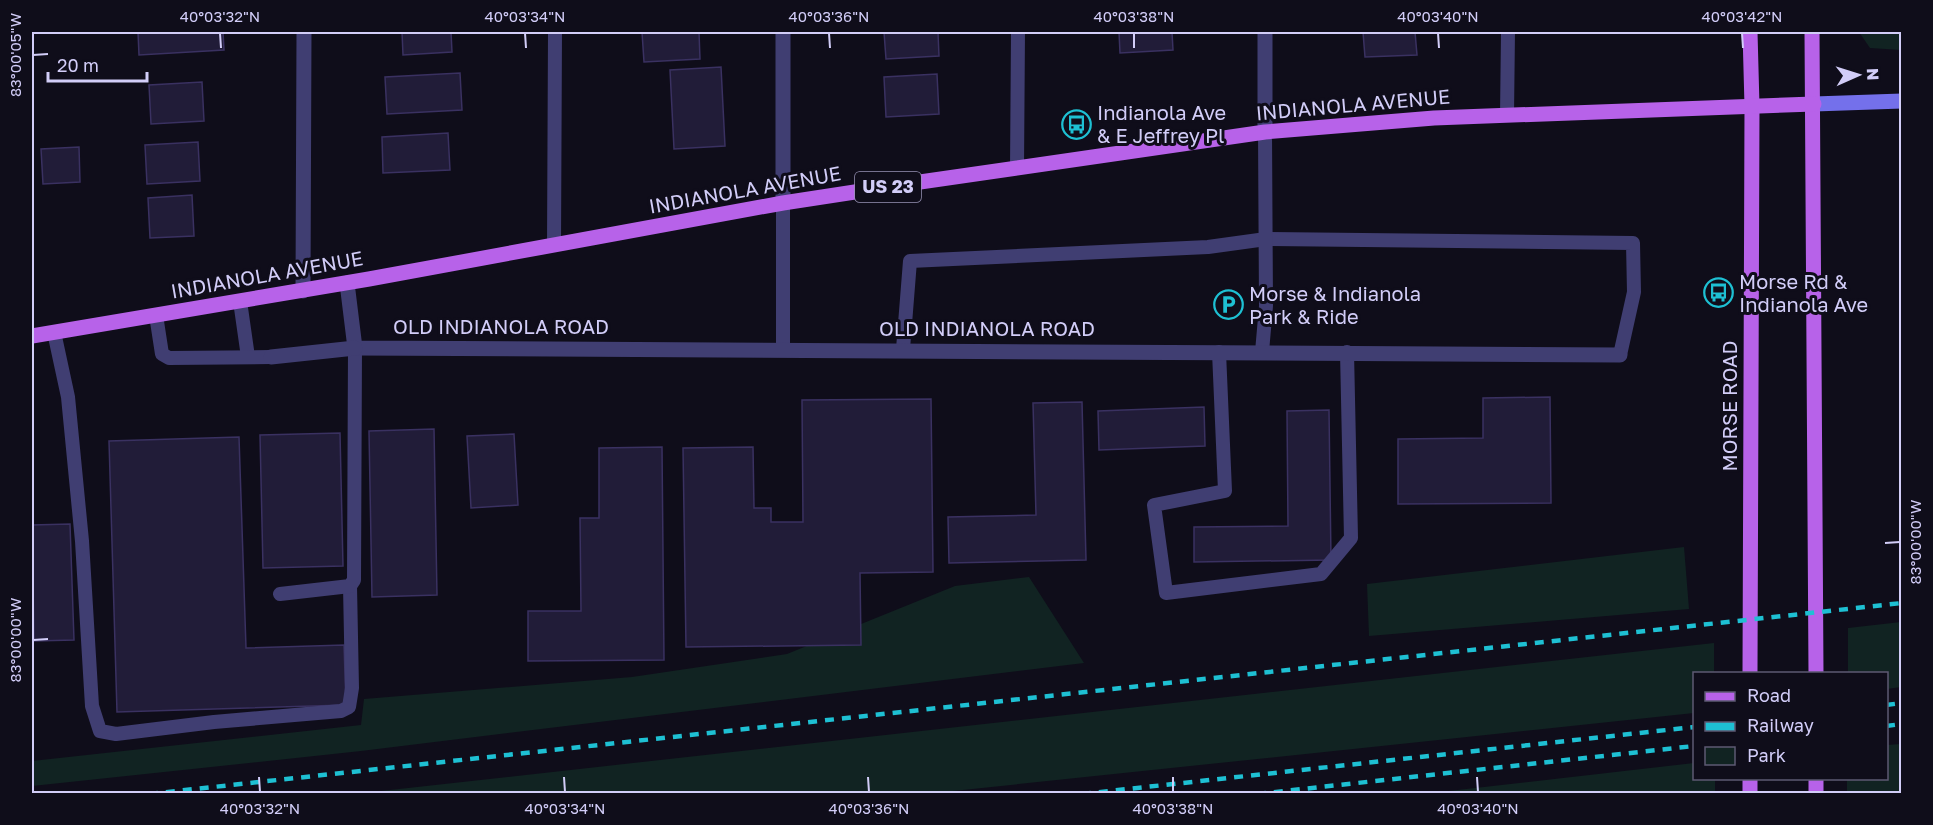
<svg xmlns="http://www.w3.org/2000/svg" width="1933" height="825" font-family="'Golos Text',sans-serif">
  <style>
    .green { fill: #112322 }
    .building { fill: #211c38; stroke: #3a3161; stroke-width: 1.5 }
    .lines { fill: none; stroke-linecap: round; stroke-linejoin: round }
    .service { stroke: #403e72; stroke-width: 14 }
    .minor { stroke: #403e72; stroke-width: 15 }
    .secondary { stroke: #7470eb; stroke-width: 15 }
    .primary { stroke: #b762e9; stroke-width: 15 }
    .rail { stroke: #1ec0d3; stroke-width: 4.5; stroke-dasharray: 9 8; stroke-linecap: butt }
    .ticks { fill: none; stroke: #d2cdf8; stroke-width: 2 }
    .labels { text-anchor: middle; stroke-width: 6; stroke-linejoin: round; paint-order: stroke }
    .shield { fill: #0f0d1a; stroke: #9893b5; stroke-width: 1.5 }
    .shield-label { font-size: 18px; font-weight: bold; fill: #d2cdf8 }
    .street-label { font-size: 20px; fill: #d2cdf8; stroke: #0f0d1a }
    .poi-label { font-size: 20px; fill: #d2cdf8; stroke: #0f0d1a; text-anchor: start }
    .neatline { fill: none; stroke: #d2cdf8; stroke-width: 2 }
    .ticks-label { font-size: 15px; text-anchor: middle; fill: #d2cdf8 }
  </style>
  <rect width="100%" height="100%" fill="#0f0d1a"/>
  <g class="green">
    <path d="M1859 32H1901V50L1870 48Z"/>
    <path d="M1684 547 1689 609 1369 636 1367 584Z"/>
    <path d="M1029 577 1084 663 361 751 32 786V761L361 725 364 699 632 677 787 654 955 586Z"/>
    <path d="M1901 622V687L1887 689 1886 674 1848 673V628Z"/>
    <path d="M1714 643V673L1694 674V713L934 793H363Z"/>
    <path d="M1901 744V793H1847V779L1886 778 1887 745Z"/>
    <path d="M1694 763V778L1715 779V793H1431Z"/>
  </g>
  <g class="building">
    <path d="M138 32H223L224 50 139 55Z"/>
    <path d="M402 32H451L452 52 403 55Z"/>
    <path d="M642 32H699L700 59 644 62Z"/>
    <path d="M884 32H938L939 56 886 59Z"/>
    <path d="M1119 32H1172L1173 50 1120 53Z"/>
    <path d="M1363 32H1415L1417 55 1365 57Z"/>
    <path d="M721 67 725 146 674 149 670 70Z"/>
    <path d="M460 73 462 110 387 114 385 77Z"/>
    <path d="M937 74 939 114 886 117 884 77Z"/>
    <path d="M202 82 204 121 151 124 149 85Z"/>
    <path d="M448 133 450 170 383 173 382 137Z"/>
    <path d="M198 142 200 181 147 184 145 145Z"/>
    <path d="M79 147 80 182 43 184 41 149Z"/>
    <path d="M192 195 194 236 150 238 148 198Z"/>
    <path d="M1550 397 1551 503 1398 504V439L1483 438V398Z"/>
    <path d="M931 399 933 572 860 573 861 645 686 647 683 448 753 447 754 508H771V522H803L802 400Z"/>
    <path d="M1082 402 1086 560 949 563 948 517 1036 515 1033 403Z"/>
    <path d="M1204 407 1205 446 1099 450 1098 411Z"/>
    <path d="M1329 410 1331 560 1194 562V527L1288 526 1287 411Z"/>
    <path d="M434 429 437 595 372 597 369 431Z"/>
    <path d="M340 433 343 566 263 568 260 435Z"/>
    <path d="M514 434 518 505 471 508 467 436Z"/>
    <path d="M239 437 246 648 344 645 346 705 117 712 109 441Z"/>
    <path d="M662 447 664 660 528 661V611H581L580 518H599V448Z"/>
    <path d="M70 524 74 640 34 641 32 525Z"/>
  </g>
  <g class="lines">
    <g class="service">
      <path d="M1507 115 1508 32"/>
      <path d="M1017 168 1018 32"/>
      <path d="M554 245 555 32"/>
      <path d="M240 301 248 357"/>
      <path d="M156 315 162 354 169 358 271 357"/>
      <path d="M54 332 68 397 82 541 92 706 100 731 116 734 214 722 341 711 349 707 352 688 350 586"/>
      <path d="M783 349V203"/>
      <path d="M903 349 910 261 1208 247 1266 239 1633 243 1634 292 1620 355"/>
      <path d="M1219 352 1225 491 1154 505 1166 593 1321 574 1351 538 1347 352"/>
      <path d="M1262 352 1266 306 1265 132"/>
      <path d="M280 594 350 586 354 580 355 348"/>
    </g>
    <g class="minor">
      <path d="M1265 32V132"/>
      <path d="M783 203V32"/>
      <path d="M347 283 355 348 1620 355"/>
      <path d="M303 291 304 32"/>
      <path d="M271 357 355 348"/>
    </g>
    <path class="secondary" d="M1814 104 1902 101"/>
    <g class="primary">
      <path d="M1750 32 1752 106 1750 674"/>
      <path d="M1812 32 1816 674"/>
      <path d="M32 336 369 279 783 203 920 182 1265 132 1434 118 1814 104"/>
      <path d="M1750 778V794"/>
      <path d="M1816 778V794"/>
    </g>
    <g class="rail">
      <path d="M1886 705 1902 703"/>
      <path d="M1886 726 1902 724"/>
      <path d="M149 794 1902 603"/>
      <path d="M1082 794 1694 727"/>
      <path d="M1257 794 1694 746"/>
    </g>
  </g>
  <path class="ticks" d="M220 33 221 48M525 33 526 48M829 33 830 48M1134 33V48M1438 33 1439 48M1742 33 1743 48M33 55 48 54M1885 543 1900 542M33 640 48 639M259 777 260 792M564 777 565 792M868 777 869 792M1173 777V792M1477 777 1478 792"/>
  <defs>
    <symbol id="bus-ring" viewBox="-11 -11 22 22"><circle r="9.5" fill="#0f0d1a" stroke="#1ec0d3" stroke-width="1.5"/><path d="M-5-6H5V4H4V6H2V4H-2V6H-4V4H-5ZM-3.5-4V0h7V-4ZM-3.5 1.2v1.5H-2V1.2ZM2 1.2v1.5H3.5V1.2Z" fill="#1ec0d3"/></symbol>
    <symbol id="parking-ring" viewBox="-11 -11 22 22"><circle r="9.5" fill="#0f0d1a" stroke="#1ec0d3" stroke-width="1.5"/><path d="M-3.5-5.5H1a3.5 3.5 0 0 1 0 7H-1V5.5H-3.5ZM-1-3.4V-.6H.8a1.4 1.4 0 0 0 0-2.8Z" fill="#1ec0d3"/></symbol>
  </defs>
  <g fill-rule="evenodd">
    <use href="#bus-ring" x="1060" y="108" width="33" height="33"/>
    <use href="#bus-ring" x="1702" y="276" width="33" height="33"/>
    <use href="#parking-ring" x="1212" y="288" width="33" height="33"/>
  </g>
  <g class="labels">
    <rect class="shield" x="855" y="172" width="66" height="30" rx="4.5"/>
    <g class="shield-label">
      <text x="888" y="193">US 23</text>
    </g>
    <g class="street-label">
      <text transform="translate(1353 105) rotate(-5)" y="7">INDIANOLA AVENUE</text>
      <text transform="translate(745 190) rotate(-10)" y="7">INDIANOLA AVENUE</text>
      <text transform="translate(267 275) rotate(-10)" y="7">INDIANOLA AVENUE</text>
      <text x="501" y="334">OLD INDIANOLA ROAD</text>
      <text x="987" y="336">OLD INDIANOLA ROAD</text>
      <text transform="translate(1730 406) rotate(-90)" y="7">MORSE ROAD</text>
    </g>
    <g class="poi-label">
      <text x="1097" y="120">Indianola Ave<tspan x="1097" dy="23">&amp; E Jeffrey Pl</tspan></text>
      <text x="1739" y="289">Morse Rd &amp;<tspan x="1739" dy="23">Indianola Ave</tspan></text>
      <text x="1249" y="301">Morse &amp; Indianola<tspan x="1249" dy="23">Park &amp; Ride</tspan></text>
    </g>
  </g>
  <rect width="1933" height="825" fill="none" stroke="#0f0d1a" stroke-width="66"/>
  <rect x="1693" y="672" width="195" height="108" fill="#0f0d1a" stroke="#5d5a73" stroke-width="1.5"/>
  <rect x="1705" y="692" width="30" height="9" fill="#b762e9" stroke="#5d5a73" stroke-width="1.5"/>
  <text x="1747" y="702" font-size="18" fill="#d2cdf8">Road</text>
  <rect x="1705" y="722" width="30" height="9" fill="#1ec0d3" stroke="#5d5a73" stroke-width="1.5"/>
  <text x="1747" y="732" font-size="18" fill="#d2cdf8">Railway</text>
  <rect x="1705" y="747" width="30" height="18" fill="#112322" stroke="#5d5a73" stroke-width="1.5"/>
  <text x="1747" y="762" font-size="18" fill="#d2cdf8">Park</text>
  <g transform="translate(1858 75) rotate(87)" stroke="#0f0d1a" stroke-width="4.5" paint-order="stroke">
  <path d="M0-4.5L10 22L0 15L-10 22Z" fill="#d2cdf8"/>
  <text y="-9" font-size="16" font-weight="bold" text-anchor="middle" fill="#d2cdf8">N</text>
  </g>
  <path d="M48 72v9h99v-9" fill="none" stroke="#d2cdf8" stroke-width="3"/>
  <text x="57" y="72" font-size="18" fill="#d2cdf8" stroke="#0f0d1a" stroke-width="4.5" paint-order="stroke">20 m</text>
  <rect x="33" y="33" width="1867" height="759" class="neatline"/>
  <g class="ticks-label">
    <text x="220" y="22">40°03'32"N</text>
    <text x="525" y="22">40°03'34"N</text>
    <text x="829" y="22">40°03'36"N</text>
    <text x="1134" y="22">40°03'38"N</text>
    <text x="1438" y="22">40°03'40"N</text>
    <text x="1742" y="22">40°03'42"N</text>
    <text transform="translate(16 55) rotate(-90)" y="5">83°00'05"W</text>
    <text transform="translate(1916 542) rotate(-90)" y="5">83°00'00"W</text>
    <text transform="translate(16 640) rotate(-90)" y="5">83°00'00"W</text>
    <text x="260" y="814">40°03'32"N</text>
    <text x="565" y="814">40°03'34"N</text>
    <text x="869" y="814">40°03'36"N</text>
    <text x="1173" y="814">40°03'38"N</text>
    <text x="1478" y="814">40°03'40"N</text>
  </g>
</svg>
